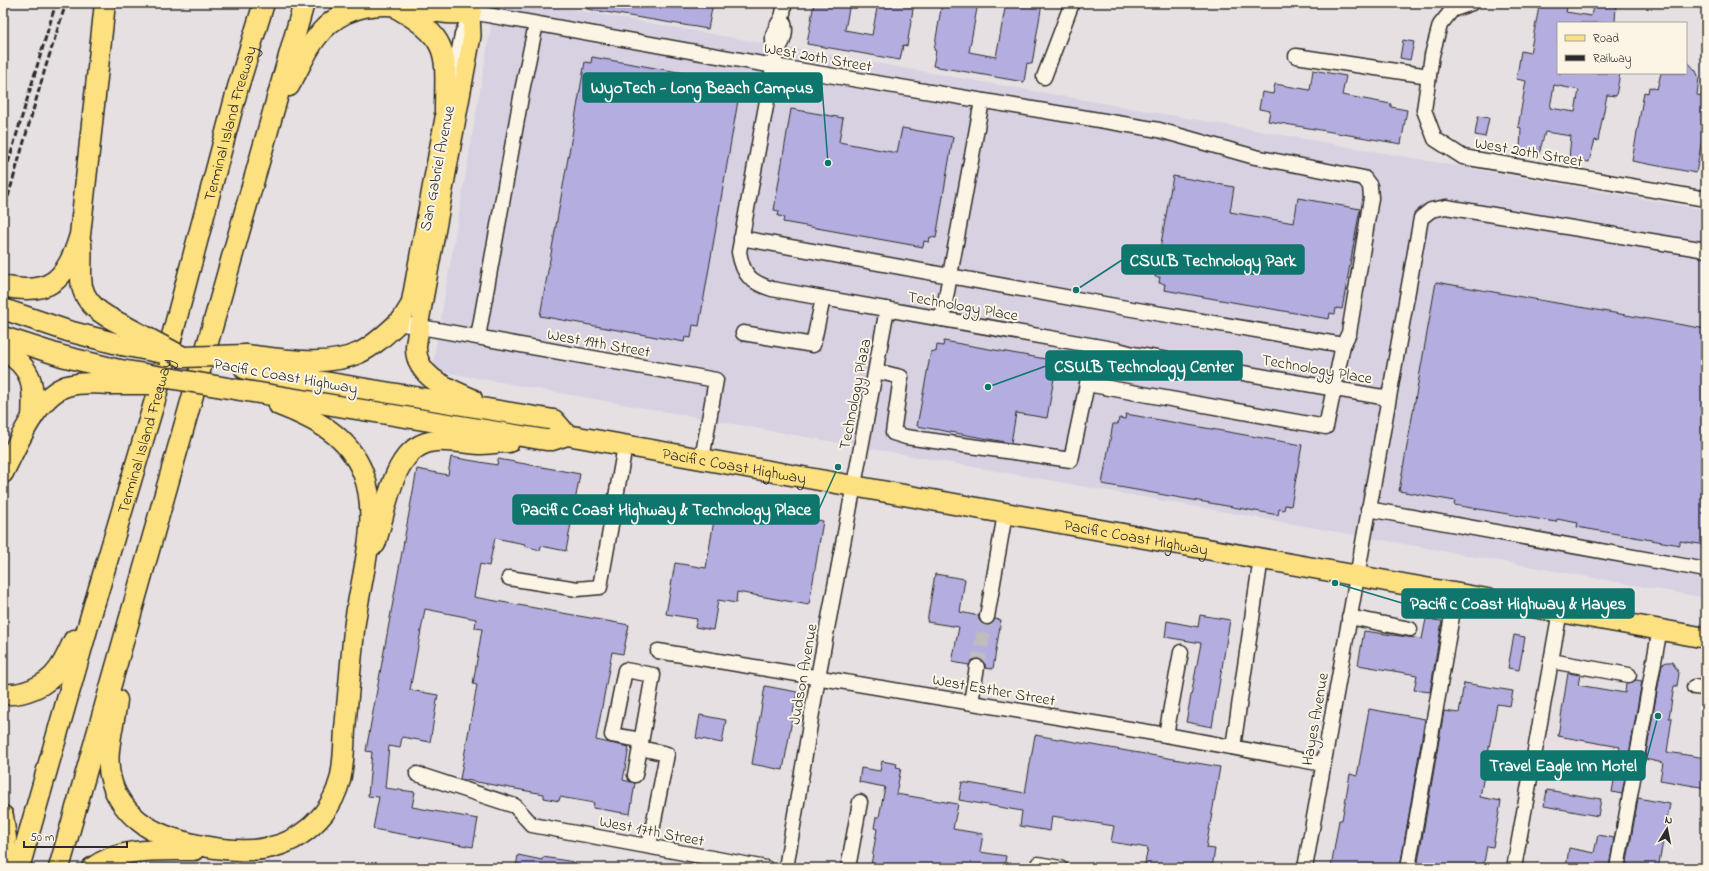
<svg xmlns="http://www.w3.org/2000/svg" width="1709" height="871" font-family="'Indie Flower',sans-serif">
  <style>
    .built { fill: #d7d1e2 }
    .building { fill: #b3aedf; stroke: #2b2b2b; fill-rule: evenodd }
    .lines { fill: none; stroke-linecap: round; stroke-linejoin: round }
    .minor-tunnel { stroke: #c1bcbe; stroke-width: 14; stroke-dasharray: 14 7; stroke-linecap: butt }
    .minor-casing { stroke: #2b2b2b; stroke-width: 17 }
    .major-casing { stroke: #2b2b2b; stroke-width: 20 }
    .highway-casing { stroke: #2b2b2b; stroke-width: 23 }
    .minor { stroke: #fcf5e5; stroke-width: 14 }
    .major { stroke: #fde080; stroke-width: 17 }
    .highway { stroke: #fde080; stroke-width: 20 }
    .rail { stroke: #2b2b2b; stroke-width: 3; stroke-dasharray: 6 3; stroke-linecap: butt }
    .highway-bridge-casing { stroke: #2b2b2b; stroke-width: 23; stroke-linecap: butt }
    .highway-bridge { stroke: #fde080; stroke-width: 20 }
    .labels { text-anchor: middle; stroke-width: 4; stroke-linejoin: round; paint-order: stroke }
    .street-label { font-size: 16px; fill: #2b2b2b; stroke: #fcf5e5 }
    .leader { fill: none; stroke: #0f766e; stroke-width: 1.5 }
    .callout-dot { fill: #0f766e; stroke: #fcf5e5; stroke-width: 1.5 }
    .callout { fill: #0f766e; stroke: #0f766e; stroke-width: 1.5 }
    .callout-label { font-size: 17px; text-anchor: middle; font-weight: bold; fill: #fff }
  </style>
  <rect width="100%" height="100%" fill="#e6e0e3"/>
  <filter id="ink" filterUnits="userSpaceOnUse"><feTurbulence type="fractalNoise" baseFrequency=".025" numOctaves="2"/><feDisplacementMap in="SourceGraphic" scale="8" xChannelSelector="R" yChannelSelector="G"/><feConvolveMatrix kernelMatrix="1 2 1 2 8 2 1 2 1" color-interpolation-filters="sRGB"/></filter>
  <g filter="url(#ink)">
    <path class="built" d="M495 3H536L1706 210V598L432 370Z"/>
    <g class="building">
      <path d="M587 3H713L708 29 587 9Z"/>
      <path d="M814 3H850L845 30 872 35 878 3H914L907 46 903 45 900 60 807 44Z"/>
      <path d="M942 3H978L969 52 996 57 1006 3H1042L1032 64 1027 63 1024 82 933 66 936 51 934 50Z"/>
      <path d="M1543 3H1568L1566 12 1591 16 1593 7H1595L1596 3H1616L1615 23H1558V73H1620L1616 96 1607 95 1598 141 1595 140 1589 162 1569 159 1571 136 1545 132 1539 154 1520 150 1521 128 1518 127 1526 81 1516 79 1518 70 1521 51 1530 53 1539 7H1542ZM1554 85 1579 90 1575 112 1550 108Z"/>
      <path d="M1403 40 1414 42 1410 60 1400 58Z"/>
      <path d="M592 57 736 82 735 88 740 89 699 326 693 325 691 338 685 337 684 342 540 316 585 62 591 63Z"/>
      <path d="M1686 60 1696 71 1699 78 1697 95 1706 97V118L1696 173 1632 161 1644 92 1648 93 1649 87 1657 89 1661 73H1686Z"/>
      <path d="M1313 70 1346 76 1342 95 1391 104V107L1407 110 1401 144 1268 121 1270 111 1259 109 1262 92 1273 94 1275 84 1310 90Z"/>
      <path d="M791 109 843 118 839 142 897 153 902 128 953 137 936 238 930 237 929 242 924 241 923 247 783 222 784 217 778 216 779 211 774 210Z"/>
      <path d="M1478 116 1489 118 1485 137 1475 135Z"/>
      <path d="M1173 176 1234 187 1230 212 1294 223 1298 198 1360 209 1342 309 1336 308 1335 314 1330 313 1329 319 1164 290 1165 284 1159 283 1160 277H1155Z"/>
      <path d="M1436 282 1706 329V545L1680 541V545L1577 527 1578 523 1557 519 1556 522 1454 505 1455 501 1399 491Z"/>
      <path d="M944 341 1057 361 1047 418 1016 413 1011 443 917 426 931 351 936 352 937 345 943 346Z"/>
      <path d="M1126 414 1302 445 1291 506 1285 505 1284 510 1279 509 1278 515 1102 484 1113 424H1118L1119 418 1125 419Z"/>
      <path d="M451 457 497 465 498 459 580 474 566 551 541 546 540 550 524 546 525 544 495 538 489 566 480 564 474 597 629 625 623 654 612 652 596 740 629 747 623 780 635 783 630 814 593 808 594 803 560 797 559 801 544 798V794L460 779 477 685 473 684 482 629 475 628 476 619 425 609 410 690 438 695 430 742 402 737 400 748 389 746 385 788 415 792 412 807 478 819 473 847 373 829 379 797 368 796 372 752 366 751 367 745 417 469 448 475Z"/>
      <path d="M717 502 823 521 809 605 737 592 736 603 718 600 713 630 695 627 697 619 666 614 675 563 706 568Z"/>
      <path d="M935 574 965 579 960 612 979 616V620L985 625H990L995 619 1001 620 993 669 985 668V664L979 659H974L969 665 952 662 959 627 927 622Z"/>
      <path d="M1200 615 1230 620 1212 727 1186 722 1201 643 1165 637 1167 621 1198 627Z"/>
      <path d="M1426 619 1442 621 1430 692 1414 690 1417 675 1358 665 1364 631 1422 639Z"/>
      <path d="M1514 635 1525 637 1519 670 1508 668Z"/>
      <path d="M1667 662H1672L1679 673 1677 686H1674L1669 718H1672L1667 752 1706 758V788L1660 780 1663 763 1645 759 1662 664Z"/>
      <path d="M1568 673 1580 675 1578 685 1625 693 1626 683 1636 680 1642 681 1622 794 1612 792 1620 747 1558 736Z"/>
      <path d="M1464 683 1513 691 1510 706 1497 704 1480 797 1501 801 1493 847 1487 846 1483 868H1417L1444 711 1459 713Z"/>
      <path d="M765 686 797 692 783 770 752 764Z"/>
      <path d="M1369 709 1425 719 1400 868H1331L1339 820H1342L1350 774 1357 776Z"/>
      <path d="M700 715 726 720 722 743 696 738Z"/>
      <path d="M1035 735 1220 767 1206 848 1215 849 1212 868H1144L1148 848 1111 842 1114 826 1052 816 1050 831 1020 826 1022 811 959 800 962 782 1025 793Z"/>
      <path d="M882 761 897 764 896 767 901 768 896 794 958 804 953 829 983 834 980 852 1006 856 1004 868H888L871 865 877 829 874 828 876 817H879L885 787 859 782 861 768 880 771Z"/>
      <path d="M1547 790 1601 799 1598 816 1544 806Z"/>
      <path d="M1638 798 1670 804 1658 868H1626Z"/>
      <path d="M1598 835 1614 838 1609 868H1566L1569 848 1594 853Z"/>
      <path d="M518 855 542 860 543 857 574 862 573 868H516Z"/>
    </g>
    <g class="lines">
      <path class="minor-tunnel" d="M977 667 987 617"/>
      <defs>
        <g id="minor">
          <path d="M1472 3 1452 10 1440 25 1432 55 1424 110 1435 139 1463 157 1706 199"/>
          <path d="M471 12 774 66 1159 130 1255 157 1364 178 1370 186 1371 198 1349 333 1343 345 1326 427 1087 384"/>
          <path d="M782 18C788 31 785 41 776 52L739 252C743 275 750 282 772 289L1118 350 1133 354 1388 398"/>
          <path d="M776 52C770 37 773 32 781 19 783 15 784 8 784 3"/>
          <path d="M1296 56 1429 76"/>
          <path d="M1044 77 1072 3"/>
          <path d="M451 93 462 34 471 14"/>
          <path d="M741 238 1126 308 1343 345"/>
          <path d="M942 319 982 101"/>
          <path d="M398 323 716 380 702 459"/>
          <path d="M743 333 813 345 823 298"/>
          <path d="M478 337 523 86 536 24"/>
          <path d="M876 371 901 377 893 433 906 437 1071 460 1095 346"/>
          <path d="M1368 509 1706 570"/>
          <path d="M509 578 577 589 600 587 625 446"/>
          <path d="M987 617 1005 514"/>
          <path d="M1349 617 1410 629"/>
          <path d="M658 651 1166 735 1323 764"/>
          <path d="M1551 661 1629 675"/>
          <path d="M1694 687 1706 688"/>
          <path d="M971 702 977 667"/>
          <path d="M1166 735 1181 652"/>
          <path d="M641 740 612 735 625 670 653 675 640 748 667 754 649 846"/>
          <path d="M1233 747 1261 558"/>
          <path d="M417 774 515 806 532 825 766 868"/>
          <path d="M635 775 640 748"/>
          <path d="M1038 864 1060 868"/>
          <path d="M786 868 818 677 887 309"/>
          <path d="M848 868 860 802"/>
          <path d="M1305 868 1421 218 1431 210 1446 207 1706 250"/>
          <path d="M1408 868 1456 593"/>
          <path d="M1514 868 1560 611"/>
          <path d="M1617 868 1660 628"/>
        </g>
        <g id="major">
          <path d="M398 323 410 304 445 112"/>
          <path d="M419 327 472 36 471 12"/>
        </g>
        <g id="highway">
          <path d="M400 10C453 40 445 58 445 112"/>
          <path d="M289 86C298 71 305 53 316 38 339 7 372 1 408 7 430 10 450 16 471 12"/>
          <path d="M81 243C82 254 81 265 81 277 81 304 104 316 125 326"/>
          <path d="M3 286C50 297 67 279 80 235L105 3"/>
          <path d="M3 309 68 331 122 345"/>
          <path d="M419 327C418 334 416 341 416 348 416 378 450 389 472 399"/>
          <path d="M3 337 62 356 115 369"/>
          <path d="M3 350C34 369 34 384 32 418"/>
          <path d="M246 355C283 359 324 368 359 353 374 346 386 334 398 323"/>
          <path d="M245 369 554 420 567 435"/>
          <path id="s1" d="M240 390 546 440H552L567 435 1706 638"/>
          <path d="M3 473C17 446 36 396 67 386 81 382 96 383 110 384"/>
          <path d="M375 544C387 511 391 444 436 441 450 440 465 443 479 444 489 444 499 442 509 442"/>
          <path d="M3 694C22 696 47 686 58 670 65 661 69 650 74 640"/>
          <path d="M117 700C114 727 103 756 112 783 116 797 127 812 139 821 167 844 237 856 272 847 293 842 311 829 324 813 331 804 337 791 340 780 344 764 344 746 345 729 348 696 351 663 354 630 359 581 382 520 363 473 348 435 315 419 279 405"/>
          <path d="M3 816 6 838 4 868"/>
          <path id="s2" d="M19 868 94 605 155 400 238 87 264 3"/>
          <path d="M59 868 304 3"/>
          <path d="M92 868C120 847 160 850 194 850"/>
        </g>
      </defs>
      <use href="#minor" class="minor-casing"/>
      <use href="#major" class="major-casing"/>
      <use href="#highway" class="highway-casing"/>
      <use href="#minor" class="minor"/>
      <use href="#major" class="major"/>
      <use href="#highway" class="highway"/>
      <g class="rail">
        <path d="M3 180 56 3"/>
        <path d="M3 214 45 69 66 3"/>
      </g>
      <defs>
        <g id="highway-bridge">
          <path d="M125 326 183 357 246 355"/>
          <path d="M122 345 163 353"/>
          <path d="M115 369 240 390"/>
          <path d="M110 384H150"/>
        </g>
      </defs>
      <use href="#highway-bridge" class="highway-bridge-casing"/>
      <use href="#highway-bridge" class="highway-bridge"/>
    </g>
  </g>
  <g class="labels">
    <g class="street-label">
      <text transform="translate(818 56) rotate(10)" y="6">West 20th Street</text>
      <text dy="6" stroke="none"><textPath href="#s2" startOffset="774">Terminal Island Freeway</textPath></text>
      <text transform="translate(1529 151) rotate(10)" y="6">West 20th Street</text>
      <text transform="translate(436 168) rotate(-79)" y="6">San Gabriel Avenue</text>
      <text transform="translate(963 305) rotate(10)" y="6">Technology Place</text>
      <text transform="translate(599 342) rotate(10)" y="6">West 19th Street</text>
      <text transform="translate(1317 368) rotate(10)" y="6">Technology Place</text>
      <text transform="translate(286 375) rotate(10)" y="6">Pacific Coast Highway</text>
      <text transform="translate(854 394) rotate(-79)" y="6">Technology Plaza</text>
      <text dy="6" stroke="none"><textPath href="#s2" startOffset="450">Terminal Island Freeway</textPath></text>
      <text dy="6" stroke="none"><textPath href="#s1" startOffset="502">Pacific Coast Highway</textPath></text>
      <text dy="6" stroke="none"><textPath href="#s1" startOffset="910">Pacific Coast Highway</textPath></text>
      <text transform="translate(802 674) rotate(-80)" y="6">Judson Avenue</text>
      <text transform="translate(994 689) rotate(10)" y="6">West Esther Street</text>
      <text transform="translate(1314 719) rotate(-80)" y="6">Hayes Avenue</text>
      <text transform="translate(652 830) rotate(11)" y="6">West 17th Street</text>
    </g>
  </g>
  <path class="leader" d="M828 163L822 87M1076 290L1122 260M988 387L1046 366M838 467L819 509M1335 583L1402 603M1658 716L1645 765"/>
  <g class="callout-dot">
    <circle cx="828" cy="163" r="4"/>
    <circle cx="1076" cy="290" r="4"/>
    <circle cx="988" cy="387" r="4"/>
    <circle cx="838" cy="467" r="4"/>
    <circle cx="1335" cy="583" r="4"/>
    <circle cx="1658" cy="716" r="4"/>
  </g>
  <g class="callout">
    <rect x="583" y="73" width="239" height="29" rx="4"/>
    <rect x="1122" y="245" width="182" height="29" rx="4"/>
    <rect x="1046" y="351" width="196" height="29" rx="4"/>
    <rect x="513" y="495" width="306" height="29" rx="4"/>
    <rect x="1402" y="589" width="232" height="29" rx="4"/>
    <rect x="1481" y="751" width="164" height="29" rx="4"/>
  </g>
  <g class="callout-label">
    <text x="702" y="93">WyoTech - Long Beach Campus</text>
    <text x="1213" y="266">CSULB Technology Park</text>
    <text x="1144" y="372">CSULB Technology Center</text>
    <text x="666" y="515">Pacific Coast Highway &amp; Technology Place</text>
    <text x="1518" y="609">Pacific Coast Highway &amp; Hayes</text>
    <text x="1563" y="771">Travel Eagle Inn Motel</text>
  </g>
  <rect width="1709" height="871" fill="none" stroke="#fcf5e5" stroke-width="16"/>
  <rect x="8" y="8" width="1693" height="855" fill="none" stroke="#2b2b2b" stroke-width="1.5" filter="url(#ink)"/>
  <rect x="1557" y="22" width="130" height="52" fill="#fcf5e5" stroke="#a8a49b"/>
  <rect x="1565" y="35" width="20" height="6" fill="#fde080" stroke="#a8a49b"/>
  <text x="1593" y="42" font-size="12" fill="#2b2b2b">Road</text>
  <rect x="1565" y="55" width="20" height="6" fill="#2b2b2b" stroke="#a8a49b"/>
  <text x="1593" y="62" font-size="12" fill="#2b2b2b">Railway</text>
  <g transform="translate(1667 829) rotate(10)" stroke="#fcf5e5" stroke-width="3" paint-order="stroke">
  <path d="M0-3L7 15L0 10L-7 15Z" fill="#2b2b2b"/>
  <text y="-6" font-size="11" font-weight="bold" text-anchor="middle" fill="#2b2b2b">N</text>
  </g>
  <path d="M24 841v6h103v-6" fill="none" stroke="#2b2b2b" stroke-width="2"/>
  <text x="30" y="841" font-size="12" fill="#2b2b2b" stroke="#fcf5e5" stroke-width="3" paint-order="stroke">50 m</text>
</svg>
